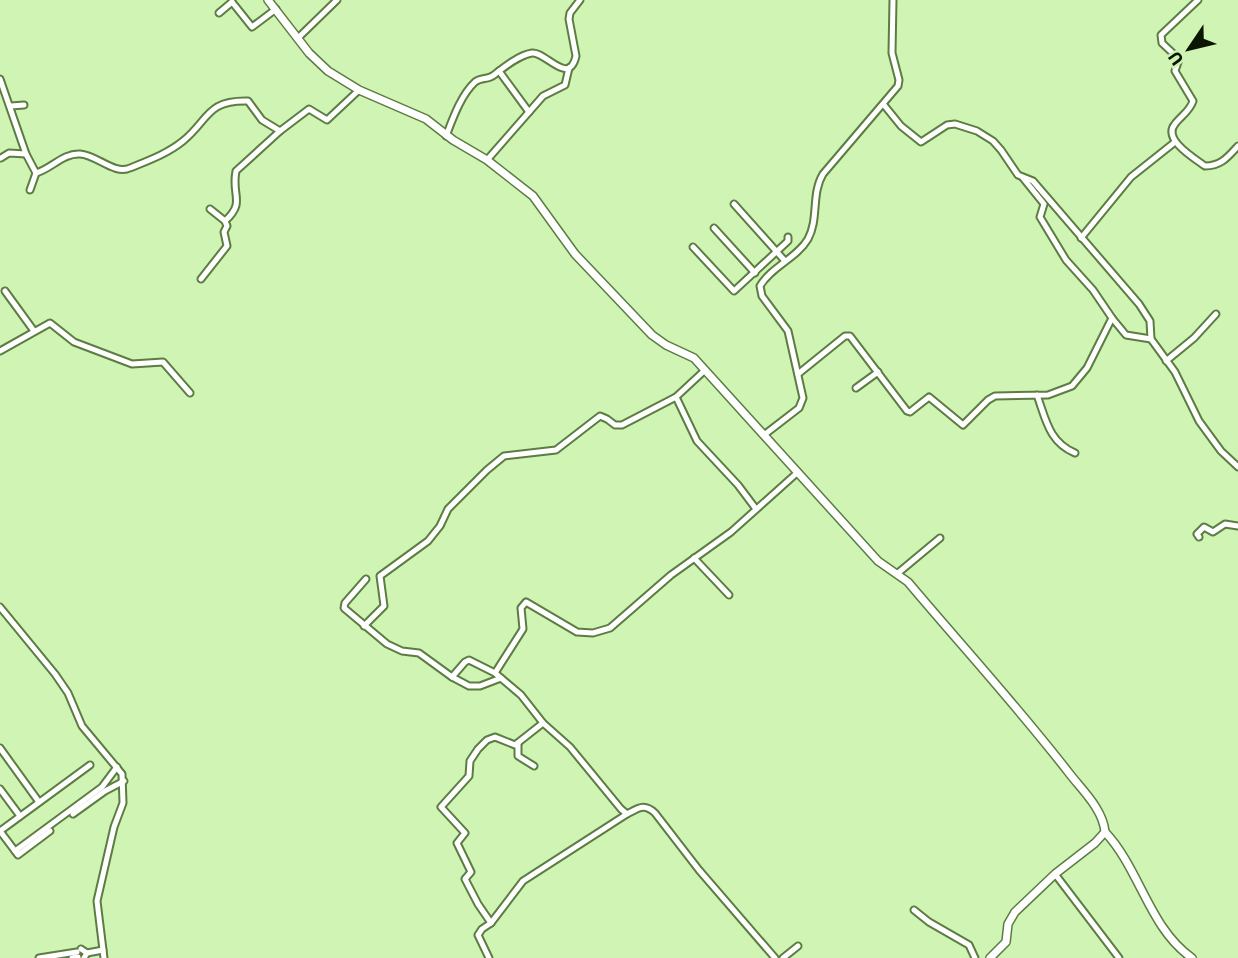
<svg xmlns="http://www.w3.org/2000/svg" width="1238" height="958" font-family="'Source Sans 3',sans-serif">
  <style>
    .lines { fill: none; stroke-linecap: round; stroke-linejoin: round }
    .minor-casing { stroke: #5c7c42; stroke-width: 9 }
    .tertiary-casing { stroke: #5c7c42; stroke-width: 10 }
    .minor { stroke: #fff; stroke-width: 5 }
    .tertiary { stroke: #fff; stroke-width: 7 }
  </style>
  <rect width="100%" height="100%" fill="#cff4b4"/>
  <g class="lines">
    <defs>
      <g id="minor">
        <path d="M1198 0 1161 35 1162 43 1179 59 1175 71 1193 101C1190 111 1181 116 1175 124 1162 139 1194 158 1205 166 1221 166 1228 157 1238 146"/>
        <path d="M232 2 252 27 276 9"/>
        <path d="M219 13 232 2"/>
        <path d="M298 38 337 0"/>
        <path d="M499 71 529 112"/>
        <path d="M0 79 26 154 36 173C51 169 63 153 80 154 97 155 114 175 130 168 147 161 167 154 183 141 209 120 206 100 248 101L262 120 280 131 309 109 327 120 359 90"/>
        <path d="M884 105 901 126 921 142 947 125 955 124 977 131 993 141 1001 150 1018 175 1033 181 1139 304 1150 321 1151 339 1175 372 1199 421 1221 451 1238 467"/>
        <path d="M11 106 24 105"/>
        <path d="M446 136C453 118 461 95 475 82 481 77 488 80 494 75 504 67 519 55 532 53 545 51 569 87 576 56L569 19 570 13 580 0"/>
        <path d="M1 158 9 153 26 154"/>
        <path d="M487 160 543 96 565 85 569 68"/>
        <path d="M30 190 36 173"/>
        <path d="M734 204 785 261"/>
        <path d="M210 209 225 221C246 202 231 196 236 171L280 131"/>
        <path d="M714 228 755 273"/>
        <path d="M1081 238 1131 177 1175 142"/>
        <path d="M693 247 734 291 788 241V237"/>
        <path d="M201 279 227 246 224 232 227 226 225 221"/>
        <path d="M5 291 34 331"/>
        <path d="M1112 318 1126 335 1151 339"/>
        <path d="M0 351 50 323 74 342 132 364 163 362 190 393"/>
        <path d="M1166 361 1194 338 1216 314"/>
        <path d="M798 374 845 336H850L907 411 910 412 929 397 963 425 988 400 995 396 1048 395 1072 386 1087 368 1112 318 1093 290 1066 260 1040 217 1044 204 1023 178"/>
        <path d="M856 388 878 372"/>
        <path d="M1037 395C1046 420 1049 442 1075 453"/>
        <path d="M676 397 697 441 738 485 756 509"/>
        <path d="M764 435 799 408 803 398 788 331 762 296 760 286C771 267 797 258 808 239 819 219 811 194 823 174L898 86 899 80 892 53 893 0"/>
        <path d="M1199 537 1197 534 1204 527 1213 532 1225 524 1238 526"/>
        <path d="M694 558 729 595"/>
        <path d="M898 573 940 538"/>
        <path d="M366 579 345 603 344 608 387 644 402 651 419 653 452 677 469 686H480L501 678"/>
        <path d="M0 607 55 674 68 693 82 726 122 774 123 803 114 827 97 901 104 958"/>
        <path d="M364 626 384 606 380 576 428 541 440 526 448 509 487 470 504 456 556 450 600 416 607 419 615 425H622L676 397 704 371"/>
        <path d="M452 677 465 662 469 660 495 673"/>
        <path d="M518 743V756L534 766"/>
        <path d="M0 748 39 802"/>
        <path d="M0 789 20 816"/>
        <path d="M73 814 105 791 124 781"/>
        <path d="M0 831 90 765"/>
        <path d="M0 831 18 855 50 831"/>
        <path d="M15 851 102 787 117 767"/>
        <path d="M1055 874 1119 958"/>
        <path d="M914 910 929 922 969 945 975 958"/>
        <path d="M491 923 523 881 627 814"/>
        <path d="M81 949 87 953 84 958"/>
        <path d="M87 953 103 950"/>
        <path d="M39 958 77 952"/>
        <path d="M72 958 78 957"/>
        <path d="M489 958 478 935 482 929 491 923 478 904 465 879 471 872 457 843 465 833 441 807 469 776 470 761 478 749 487 740 495 737 515 745 543 723"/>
        <path d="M775 958 699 870 655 813C644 803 639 808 627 814L621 809 570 747 543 723 521 695 495 673 523 629 521 608 526 602 577 632 593 633 610 628 671 575 731 532 798 472"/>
        <path d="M783 958 798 946"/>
      </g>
      <g id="tertiary">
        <path d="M268 0 309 53 328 71 359 90 426 119 453 140 487 160 533 196 575 254 652 335 666 345 694 358 878 561 908 582C961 645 1018 707 1069 773 1082 790 1103 809 1105 832L1095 843 1055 874 1015 912 1008 924 1006 942 990 958"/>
        <path d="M1105 832C1140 869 1149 928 1192 958"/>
      </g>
    </defs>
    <use href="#minor" class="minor-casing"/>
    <use href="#tertiary" class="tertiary-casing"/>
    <use href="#minor" class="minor"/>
    <use href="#tertiary" class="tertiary"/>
  </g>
  <g transform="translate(1189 49) rotate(235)" stroke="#cff4b4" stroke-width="5" paint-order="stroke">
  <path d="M0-5L12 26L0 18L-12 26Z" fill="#0a1601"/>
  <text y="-10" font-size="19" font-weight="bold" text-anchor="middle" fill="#0a1601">U</text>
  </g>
</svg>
